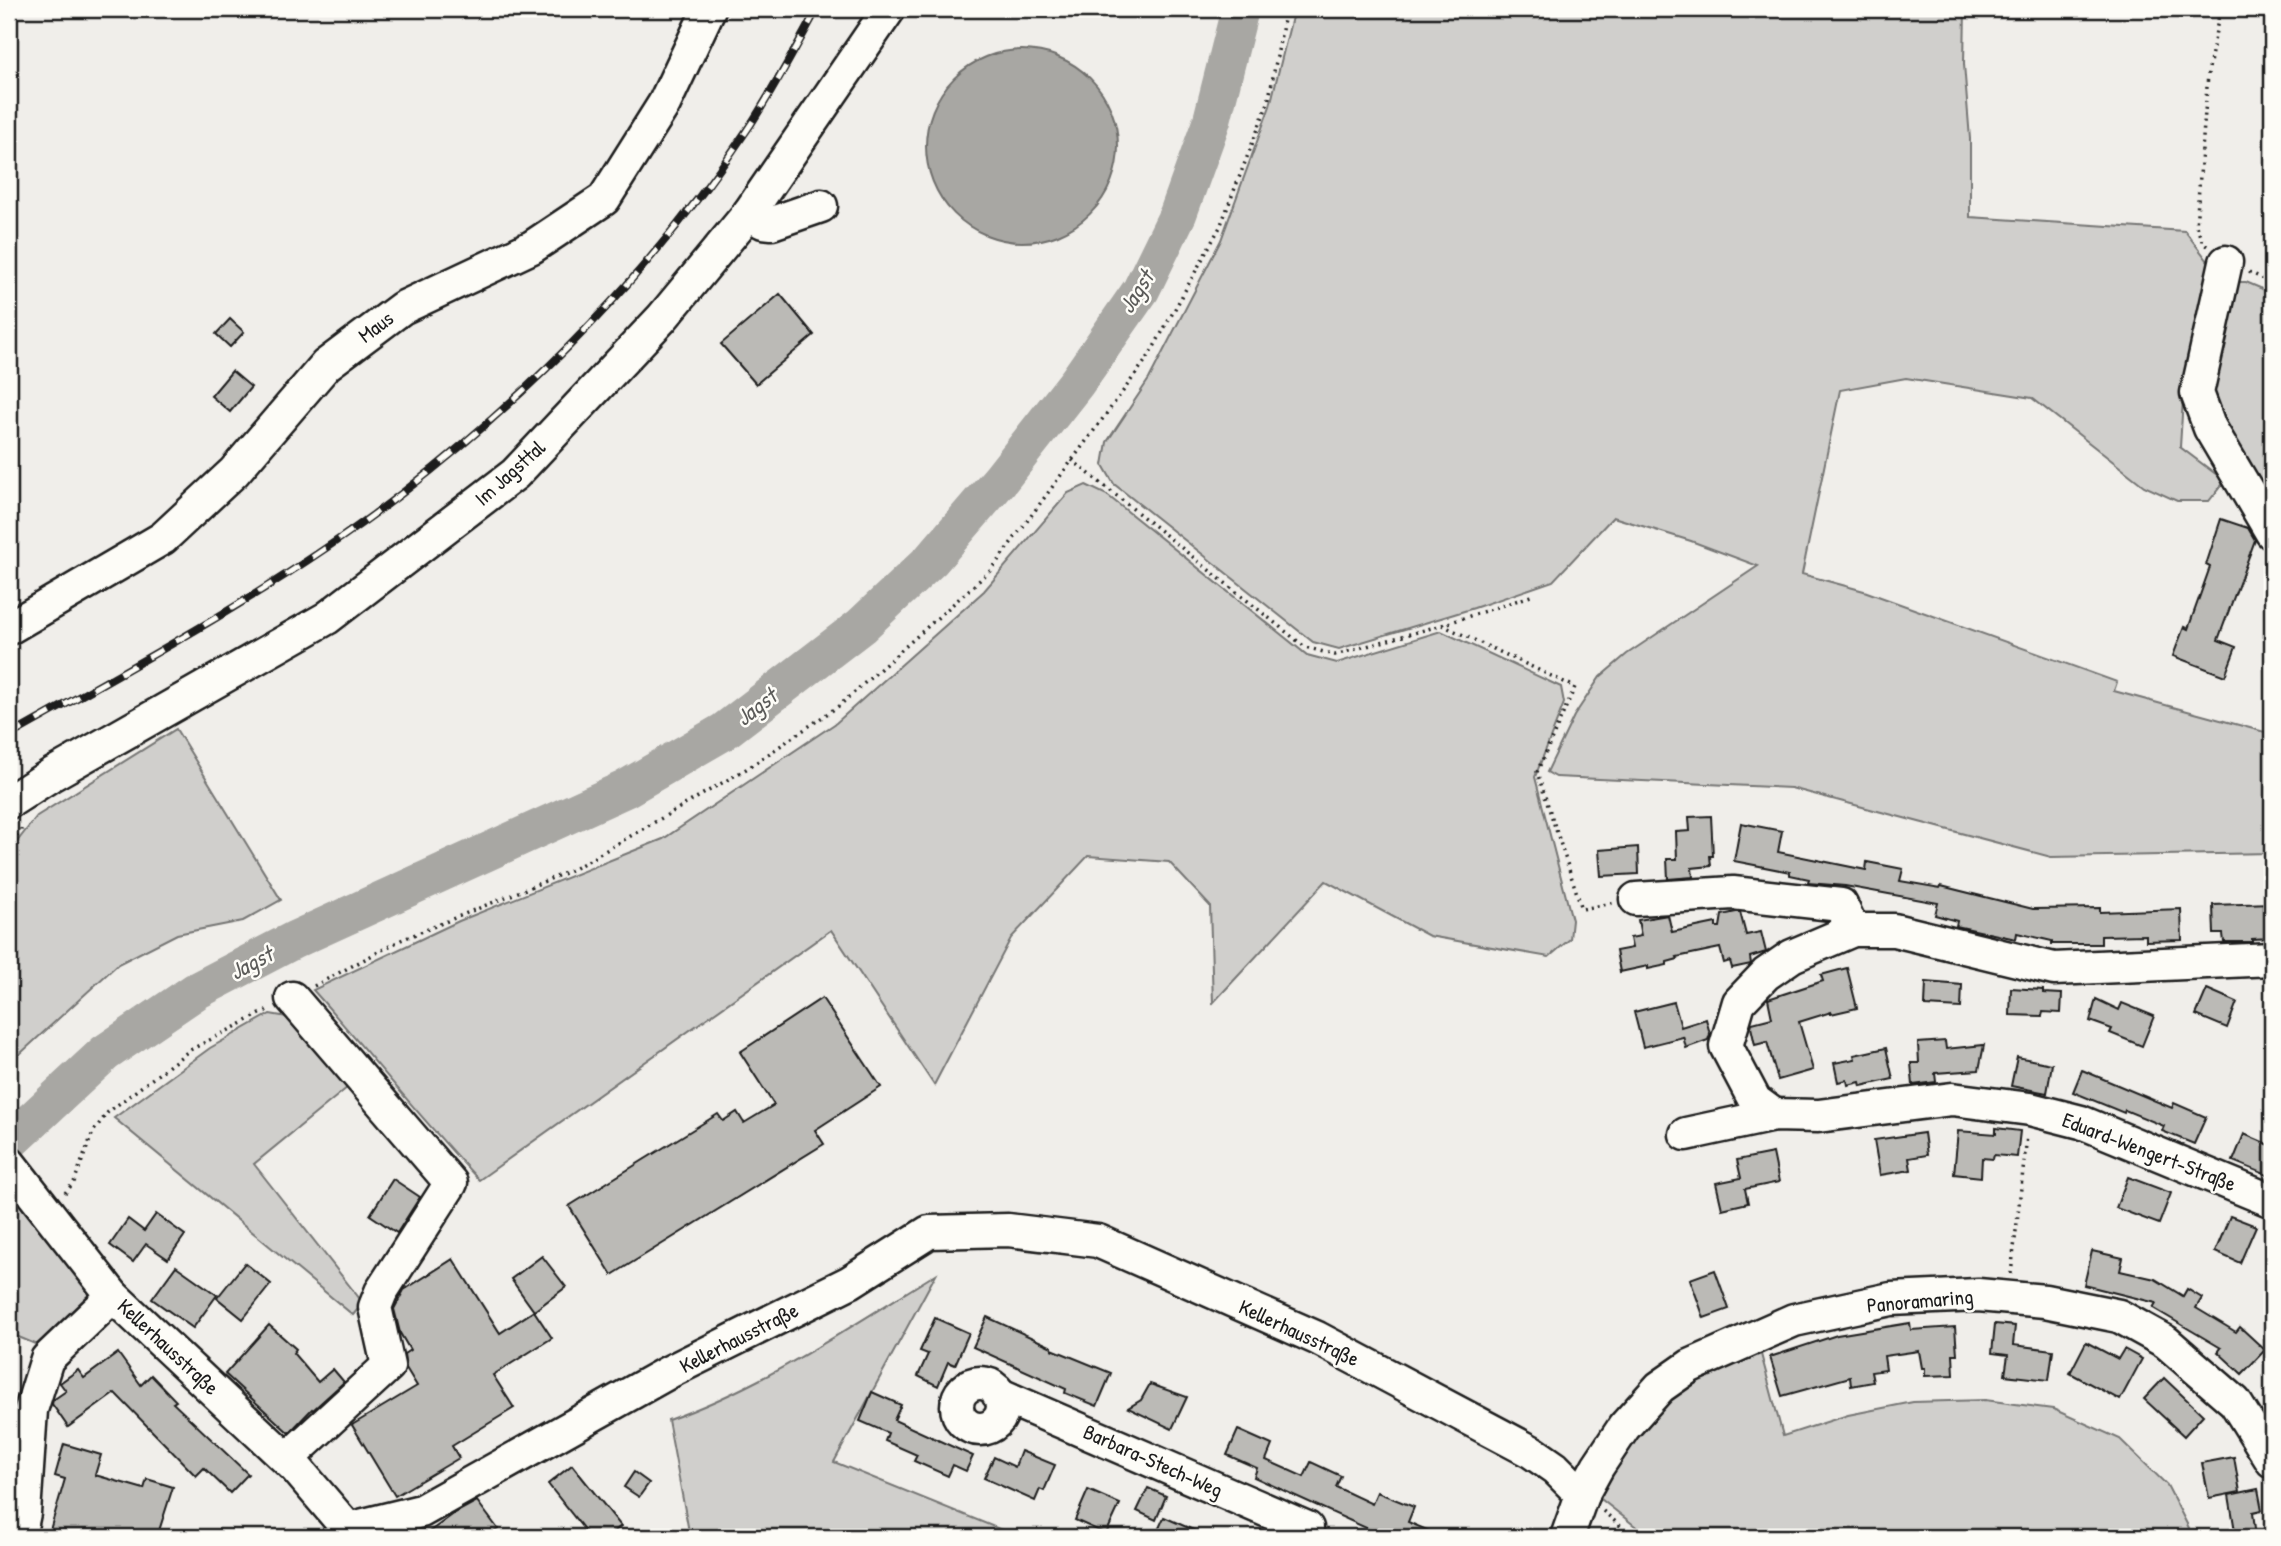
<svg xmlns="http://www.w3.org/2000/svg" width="2281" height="1546" font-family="'Patrick Hand',sans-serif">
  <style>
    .green { fill: #d0cfcc; stroke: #767674; stroke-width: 2 }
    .water { fill: #a8a7a3; stroke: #706f6d; stroke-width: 2 }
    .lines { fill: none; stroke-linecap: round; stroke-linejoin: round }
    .river { stroke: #a8a7a3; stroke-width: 38 }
    .building { fill: #bbbab6; stroke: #1c1c1c; stroke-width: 2 }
    .minor-casing { stroke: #1c1c1c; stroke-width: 37 }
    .path { stroke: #1c1c1c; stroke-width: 3.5; stroke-dasharray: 2 5; stroke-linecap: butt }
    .minor { stroke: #fdfcf7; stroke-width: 32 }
    .rail-casing { stroke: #1c1c1c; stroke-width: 8 }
    .rail { stroke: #fdfcf7; stroke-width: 5; stroke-dasharray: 16; stroke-linecap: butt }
    .labels { text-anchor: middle; stroke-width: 5; stroke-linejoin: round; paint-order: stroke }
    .street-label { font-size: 21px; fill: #1c1c1c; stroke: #fdfcf7 }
    .water-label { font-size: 23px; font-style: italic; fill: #5b5b59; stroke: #fdfcf7 }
  </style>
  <rect width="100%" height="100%" fill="#f0eeea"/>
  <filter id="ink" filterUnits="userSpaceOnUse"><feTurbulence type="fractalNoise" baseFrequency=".0143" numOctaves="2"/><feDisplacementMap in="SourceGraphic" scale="14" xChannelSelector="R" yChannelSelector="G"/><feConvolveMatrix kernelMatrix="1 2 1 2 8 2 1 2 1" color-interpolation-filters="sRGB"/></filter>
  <g filter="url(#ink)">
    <g class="green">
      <path d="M1294 9H1965L1964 64 1970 139V217L2185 231 2214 269 2183 399 2180 447 2225 481 2209 501H2177L2144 486 2032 398 1906 378 1840 390 1802 574 1864 591 2117 682 2114 691 2272 734V853L2051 857 1791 788 1556 777 1547 772 1574 716 1600 677 1627 654 1758 566 1691 541 1613 517 1553 581 1474 608 1339 649 1313 642 1114 484 1103 465 1107 442 1149 379 1221 240 1270 106Z"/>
      <path d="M2235 282H2246L2272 293V496L2261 498 2208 402Z"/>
      <path d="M1086 485 1107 495 1307 655 1337 663 1441 631 1561 687 1564 703 1535 777 1572 920 1570 939 1549 957 1429 936 1326 881 1213 1003 1210 906 1169 862 1088 856 1011 938 934 1085 831 930 479 1180C421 1119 369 1053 313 990L459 921 663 839 836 723 984 591 1068 493Z"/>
      <path d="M176 729 281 900 243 921 177 934 118 964 9 1064V852L37 816Z"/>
      <path d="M270 1014 293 1018 353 1083 254 1164 363 1303 353 1315 114 1118 210 1048Z"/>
      <path d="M24 1196 97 1289 40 1346 9 1333V1212Z"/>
      <path d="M936 1274 834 1462 1019 1537H690L668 1420C764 1386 850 1327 936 1274Z"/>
      <path d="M1758 1343 1783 1436 1848 1415 1913 1402 1985 1400 2053 1409 2120 1439 2167 1485 2189 1528 2187 1537H1649L1592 1492 1628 1437 1693 1375Z"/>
    </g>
    <circle class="water" cx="1022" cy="146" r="96"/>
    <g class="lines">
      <path class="river" d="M9 1142 105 1053 196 991 294 940 625 789 723 732 861 626 931 560 1000 480 1077 382 1141 290 1178 214 1212 120 1240 9"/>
    </g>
    <g class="building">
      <path d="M780 294 814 335 756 384 721 344Z"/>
      <path d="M230 319 244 332 230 347 216 334Z"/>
      <path d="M232 371 251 387 230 412 211 396Z"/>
      <path d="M2221 519 2248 528 2255 540 2218 640 2236 647 2225 676 2173 656 2184 627 2188 629 2210 567 2206 565Z"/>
      <path d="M1711 816 1713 856H1710L1711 866 1692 868 1693 877 1668 879 1667 859H1677L1676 832 1690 831 1689 817Z"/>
      <path d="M1741 823 1782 831 1778 852 1866 870 1867 862 1903 869 1900 881 1940 888 1941 886 2033 909 2100 908V912L2181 909 2182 940 2146 941V935L2101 936V944H2052V941L2017 933 2016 939 1956 926 1957 921 1935 915 1938 903 1845 886 1808 883 1809 879 1790 875V872L1734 861Z"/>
      <path d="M1638 847 1639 874 1601 876 1599 850Z"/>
      <path d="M2272 903V938L2252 939V942H2224L2223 934H2214L2213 905Z"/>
      <path d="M1736 912H1740L1746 935 1761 932 1766 952 1750 957 1751 964 1732 968 1730 961 1724 963 1720 948 1677 957 1678 959 1667 962V965L1648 969V966L1620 972 1616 951 1632 948 1630 938 1641 936 1638 920 1668 915 1672 932 1716 923V927H1720L1722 915Z"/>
      <path d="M1847 968 1857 1008 1831 1014V1012L1799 1022 1813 1070 1778 1080 1767 1042 1755 1045 1751 1027 1752 1023 1772 1018 1768 999 1823 981 1821 975Z"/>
      <path d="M1926 982 1962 985 1961 1008 1925 1006Z"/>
      <path d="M2011 988 2043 990V993L2062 994 2061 1013 2043 1012 2042 1016 2010 1015Z"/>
      <path d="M2207 989 2237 1002 2227 1028 2196 1015Z"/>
      <path d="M822 998 881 1087 815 1130 824 1144 612 1275 569 1206 718 1114 723 1121 737 1112 744 1123 774 1105 740 1052Z"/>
      <path d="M2096 999 2119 1010 2122 1003 2154 1016 2142 1046 2110 1033 2112 1029 2090 1021Z"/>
      <path d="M1674 1002 1681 1027 1706 1019 1710 1034 1708 1040 1686 1048 1683 1036V1037L1643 1047 1634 1012Z"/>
      <path d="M1945 1041 1946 1049 1984 1045 1979 1070 1935 1073 1936 1082 1913 1085 1911 1063H1919L1918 1043Z"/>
      <path d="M1886 1048 1893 1079 1861 1086 1860 1082 1848 1085 1847 1080 1838 1082 1834 1063 1855 1059 1854 1055Z"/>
      <path d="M2017 1057 2052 1064 2047 1093 2011 1086Z"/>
      <path d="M2082 1070 2172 1108 2174 1103 2206 1117 2194 1144 2162 1131 2164 1126 2125 1110 2124 1113 2073 1092Z"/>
      <path d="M1996 1128 2020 1131 2017 1157 1994 1155 1993 1159 1982 1158 1981 1177 1954 1174 1958 1131 1996 1134Z"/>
      <path d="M1924 1133 1927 1155 1909 1158 1911 1170 1880 1175 1874 1140Z"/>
      <path d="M2244 1134 2272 1146V1177L2233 1161Z"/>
      <path d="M1773 1153 1779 1182 1745 1189 1748 1203 1722 1209 1716 1183 1741 1178 1737 1160Z"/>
      <path d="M2128 1177 2171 1193 2159 1224 2116 1208Z"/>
      <path d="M393 1179 420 1197 397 1233 370 1215Z"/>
      <path d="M156 1214 185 1235 168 1259 146 1244 133 1262 110 1245 128 1219 144 1231Z"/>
      <path d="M2230 1216 2256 1226 2240 1263 2215 1252Z"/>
      <path d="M2092 1251 2123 1258 2120 1271 2155 1279 2183 1296 2187 1289 2202 1298 2196 1308 2236 1332 2240 1327 2265 1350 2242 1374 2218 1352 2221 1348 2153 1308 2156 1303 2084 1285Z"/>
      <path d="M542 1256 566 1287 534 1311 511 1279Z"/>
      <path d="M453 1259 500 1333 534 1311 552 1338 493 1375 514 1408 452 1446 459 1458 395 1496 352 1425 417 1386 406 1368 404 1354 410 1350 400 1333 394 1309 404 1290Z"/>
      <path d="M245 1263 271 1284 243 1319 217 1298Z"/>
      <path d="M176 1266 217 1295 193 1328 152 1299Z"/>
      <path d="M1715 1270 1729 1309 1704 1318 1690 1279Z"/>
      <path d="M987 1317 1052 1347V1349L1111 1373 1097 1406 1065 1393 1066 1389 973 1347Z"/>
      <path d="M935 1318 969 1333 955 1365 948 1362 938 1386 918 1376 928 1354 920 1351Z"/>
      <path d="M1910 1323 1911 1330 1955 1327 1957 1354H1953L1954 1375 1925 1376V1368H1922L1919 1351 1884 1356 1886 1370 1871 1372 1873 1382 1851 1386 1850 1377 1782 1396 1770 1357 1837 1335Z"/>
      <path d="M1995 1324 2015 1326 2013 1345 2053 1350 2049 1380 2005 1375 2008 1355 1992 1353Z"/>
      <path d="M269 1325 296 1349 293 1353 318 1382 333 1369 344 1382 313 1410 312 1409 289 1433 225 1374Z"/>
      <path d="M2086 1342 2118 1359 2124 1349 2142 1359 2120 1400 2070 1373Z"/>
      <path d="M118 1353 141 1385 151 1375 176 1401 173 1403 248 1474 230 1493 204 1468 196 1476 115 1393 68 1427 52 1404 53 1400 66 1391 60 1383 78 1370 84 1378Z"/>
      <path d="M2164 1378 2203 1415 2184 1436 2144 1399Z"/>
      <path d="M1150 1384 1187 1397 1172 1429 1128 1408 1141 1400Z"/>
      <path d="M872 1392 901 1405 894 1420 973 1456 966 1471 953 1465 948 1476 914 1461 917 1455 885 1441 888 1433 860 1421Z"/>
      <path d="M1238 1430 1272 1445 1266 1460 1304 1477 1311 1462 1341 1476 1336 1487 1372 1504 1377 1492 1414 1507 1408 1522 1443 1537H1386L1254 1477 1257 1468 1227 1455Z"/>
      <path d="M64 1444 101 1455 95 1475 144 1489 147 1479 173 1487 157 1537H48L65 1479 55 1476Z"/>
      <path d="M1021 1451 1055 1465 1044 1491 1040 1489 1035 1501 984 1478 994 1457 1015 1467Z"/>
      <path d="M2234 1457 2240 1492 2209 1498 2202 1463Z"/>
      <path d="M572 1465 621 1526 607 1537H590L548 1484Z"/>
      <path d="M634 1472 649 1483 639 1497 624 1487Z"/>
      <path d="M1148 1488 1166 1496 1156 1520 1137 1511Z"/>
      <path d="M2258 1489 2262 1510 2253 1512 2256 1537H2236L2229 1495Z"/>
      <path d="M1088 1490 1120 1504 1106 1534 1075 1520Z"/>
      <path d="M477 1501 498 1529 487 1537H422L455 1513Z"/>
      <path d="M1164 1517 1209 1537H1155Z"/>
    </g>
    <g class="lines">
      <defs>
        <g id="minor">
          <path d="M749 213 763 222 772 223 821 206"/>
          <path d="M2226 262 2197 393 2210 428 2272 533"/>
          <path d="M9 628 163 538 234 472 326 365 402 308 532 247 604 199 664 104 709 9"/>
          <path d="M9 802 51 775 327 618 515 474 662 318 749 213 889 9"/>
          <path d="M1636 899 1733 893 1841 905 1853 930"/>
          <path d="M1774 1115 1755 1101 1726 1046 1739 1002 1766 974 1792 956 1853 930H1894L2054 969 2272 959"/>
          <path d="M1686 1134 1774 1115 1818 1116 1952 1099 2030 1109 2081 1122 2272 1201"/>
          <path d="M9 1163 113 1296 296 1468 348 1529"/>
          <circle cx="980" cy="1406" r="23"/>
          <path d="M998 1394 1307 1528 1303 1537"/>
          <path d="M287 1459 388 1366 375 1307 381 1292 451 1183 292 998"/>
          <path d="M348 1529 421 1511 669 1372 850 1282 929 1232 1008 1230 1098 1241 1317 1338 1532 1452 1555 1468 1582 1495"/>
          <path d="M19 1537 24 1513 31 1410 47 1359 113 1296"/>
          <path d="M1567 1537 1582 1495 1598 1466 1624 1427 1660 1387 1690 1366 1794 1320 1891 1299 1978 1295 2045 1301 2119 1316 2166 1342 2235 1402 2272 1461"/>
        </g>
      </defs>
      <use href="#minor" class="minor-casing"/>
      <g class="path">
        <path d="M2207 246 2203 243 2196 226 2208 74 2220 9"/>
        <path d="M2249 272 2272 283"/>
        <path d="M1072 460 1305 647 1335 655 1442 625 1575 687 1537 772 1582 909 1613 903"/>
        <path d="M1442 625 1534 595"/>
        <path d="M9 848 24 825"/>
        <path d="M314 986 401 940 572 870 748 768 840 705 991 570 1149 356 1220 227 1268 103 1286 9"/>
        <path d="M65 1193 74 1182 93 1132 108 1112 190 1050 270 1009"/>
        <path d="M2011 1274 2027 1136"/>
        <path d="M1603 1511 1633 1537"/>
      </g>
      <use href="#minor" class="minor"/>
      <defs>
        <path id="rail" d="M9 736C142 661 280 587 401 494 535 391 657 266 751 124 775 87 796 48 817 9"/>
      </defs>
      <use href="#rail" class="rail-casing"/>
      <use href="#rail" class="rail"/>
    </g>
  </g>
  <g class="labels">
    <g class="street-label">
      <text transform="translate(376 327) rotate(-37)" y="7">Maus</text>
      <text transform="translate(510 473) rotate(-42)" y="7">Im Jagsttal</text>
      <text transform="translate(2149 1152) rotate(21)" y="7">Eduard-Wengert-Straße</text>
      <text transform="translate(1920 1301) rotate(-5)" y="7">Panoramaring</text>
      <text transform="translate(1299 1333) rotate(25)" y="7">Kellerhausstraße</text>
      <text transform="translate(739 1338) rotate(-27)" y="7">Kellerhausstraße</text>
      <text transform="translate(168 1347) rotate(43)" y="7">Kellerhausstraße</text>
      <text transform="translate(1153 1461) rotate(24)" y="7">Barbara-Stech-Weg</text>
    </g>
    <g class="water-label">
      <text transform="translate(1136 292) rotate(-58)" y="8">Jagst</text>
      <text transform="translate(756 707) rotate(-38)" y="8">Jagst</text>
      <text transform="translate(251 963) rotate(-28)" y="8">Jagst</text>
    </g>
  </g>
  <rect width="2281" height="1546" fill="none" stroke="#fdfcf7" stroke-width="35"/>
  <rect x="18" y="18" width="2246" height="1511" fill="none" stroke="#1c1c1c" stroke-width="2.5" filter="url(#ink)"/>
</svg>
